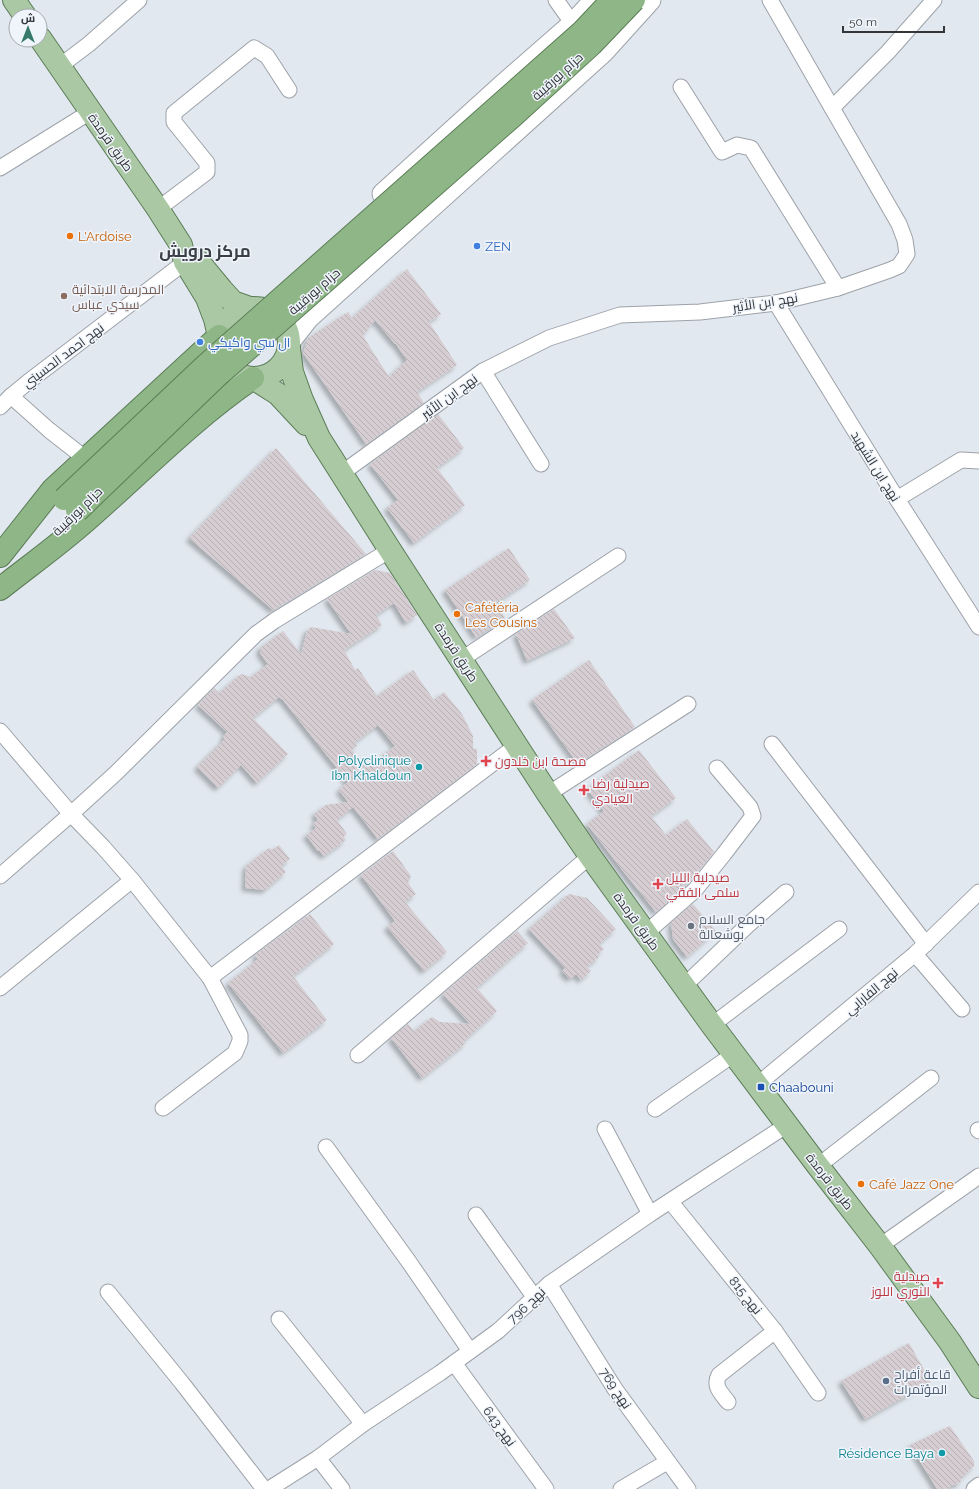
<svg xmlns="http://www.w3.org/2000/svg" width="979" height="1489" font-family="Raleway,Cairo,sans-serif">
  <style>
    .building { fill: url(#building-back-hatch); fill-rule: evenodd; filter: url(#shadow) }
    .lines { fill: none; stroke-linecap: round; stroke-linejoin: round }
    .minor-casing { stroke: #9da2a9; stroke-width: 17 }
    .secondary-casing { stroke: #9da2a9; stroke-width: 23 }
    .primary-casing { stroke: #5b7d57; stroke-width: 24 }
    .trunk-casing { stroke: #5b7d57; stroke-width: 24 }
    .minor { stroke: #fff; stroke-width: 15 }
    .secondary { stroke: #fff; stroke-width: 21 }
    .primary { stroke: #aac8a4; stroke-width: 22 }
    .trunk { stroke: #8eb686; stroke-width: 22 }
    .trunk-bridge-casing { stroke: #5b7d57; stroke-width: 24; stroke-linecap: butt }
    .trunk-bridge { stroke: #8eb686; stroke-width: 22 }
    .food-dot { fill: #e8710a; stroke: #f0f5fc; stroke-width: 1.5 }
    .shop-dot { fill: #3f7fe0; stroke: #f0f5fc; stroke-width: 1.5 }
    .education-dot { fill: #8d6e63; stroke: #f0f5fc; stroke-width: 1.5 }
    .health-dot { fill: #e0444e; stroke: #f0f5fc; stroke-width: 1.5 }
    .culture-dot { fill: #0f9aa8; stroke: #f0f5fc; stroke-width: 1.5 }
    .worship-dot { fill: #6b7280; stroke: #f0f5fc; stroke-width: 1.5 }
    .transit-dot { fill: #1a4fb4; stroke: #f0f5fc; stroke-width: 1.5 }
    .service-dot { fill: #5c6f8a; stroke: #f0f5fc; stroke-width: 1.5 }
    .labels { text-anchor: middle; stroke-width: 3; stroke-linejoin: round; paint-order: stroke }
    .street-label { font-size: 13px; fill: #333538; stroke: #f0f5fc }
    .food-label { font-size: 13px; fill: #c56008; stroke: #f0f5fc; text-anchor: start }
    .shop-label { font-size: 13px; fill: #366cbe; stroke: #f0f5fc; text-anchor: start }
    .education-label { font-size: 13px; fill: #785e54; stroke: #f0f5fc; text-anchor: start }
    .culture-label { font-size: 13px; fill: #0d838f; stroke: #f0f5fc; text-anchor: end }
    .health-label { font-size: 13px; fill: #be3a42; stroke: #f0f5fc; text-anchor: start }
    .worship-label { font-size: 13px; fill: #5b616d; stroke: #f0f5fc; text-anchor: start }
    .transit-label { font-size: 13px; fill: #164399; stroke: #f0f5fc; text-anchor: start }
    .service-label { font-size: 13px; fill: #4e5e75; stroke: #f0f5fc; text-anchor: start }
    .district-label { font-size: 17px; font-weight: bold; fill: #3c4046; stroke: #f0f5fc }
  </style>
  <defs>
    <pattern id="building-back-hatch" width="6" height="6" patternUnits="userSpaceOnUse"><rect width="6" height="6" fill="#d5cdd1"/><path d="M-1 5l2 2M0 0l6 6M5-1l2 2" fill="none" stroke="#b7b1b4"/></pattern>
    <filter id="shadow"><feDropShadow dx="-3.5" dy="3.5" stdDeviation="2" flood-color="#0004"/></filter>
  </defs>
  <rect width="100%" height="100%" fill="#e2e8ef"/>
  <g class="building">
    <path d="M407 269 441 314 429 322 457 365 417 392 424 403 366 444 303 353 308 338 348 312 352 318ZM375 320 395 344H396L407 360 389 377 363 336Z"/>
    <path d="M438 414 464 448 437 468 465 505 414 543 387 508 398 500 370 464Z"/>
    <path d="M276 448 366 554 273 610 189 538Z"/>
    <path d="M509 548 530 580 495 603 505 618 476 637 445 590Z"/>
    <path d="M375 570 390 573 417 615 406 623 394 603 376 615 382 625 344 650 355 670 358 668 377 696 413 670 434 700 444 692 462 714 473 736V749H477V764L378 839 353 807 337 820 347 834 343 837 346 840 324 856 319 850 318 851 306 835 316 828 313 824 318 820 314 814 326 805 348 802 339 790 348 782 283 700 279 697 253 718 288 754 257 783 241 765 218 788 197 767 225 739 223 737 227 732 198 705 214 688 219 693 241 674 251 677 268 664 260 653V648L283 631 301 654 307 631 311 627 351 634 327 599ZM378 725 395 746 366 768 352 750 357 746 354 743Z"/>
    <path d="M554 609 575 638 527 661 516 634Z"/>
    <path d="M589 660 635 727 578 764 532 700Z"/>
    <path d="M639 750 676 798 651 816 666 835 687 819 714 852 691 880 684 886 685 887 656 912 623 871 587 824 604 811 587 789Z"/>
    <path d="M279 845 290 859 281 866 286 872 265 890 245 888 246 866 269 848 272 850Z"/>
    <path d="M393 851 411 876 408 883 416 894 405 902 447 952 424 971 387 927 395 921 361 875Z"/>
    <path d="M569 894 587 898 616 929 599 944 604 949 597 955 599 957 587 967 591 971 581 980 576 974 570 979 562 971 565 968 529 929Z"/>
    <path d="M693 904 716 931 687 957 673 939 671 923Z"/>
    <path d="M310 914 334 944 293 976 327 1020 283 1053 228 983 258 959 255 955Z"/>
    <path d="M517 931 528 943 477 988 497 1011 464 1041 466 1043 422 1078 391 1038 408 1024 414 1031 432 1017 440 1022 470 1024 443 994Z"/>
    <path d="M909 1343 931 1382 865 1419 841 1381Z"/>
    <path d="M950 1426 974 1461V1466L962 1477 960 1483 953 1485 946 1489H937L910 1445Z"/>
  </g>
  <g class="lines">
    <defs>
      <g id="minor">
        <path d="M556 0 573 24"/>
        <path d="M770 0 832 108"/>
        <path d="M60 66 89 44 139 0"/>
        <path d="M681 87 722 152 737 145 751 148 838 288"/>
        <path d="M0 168 90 112"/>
        <path d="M158 209 207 172V163L174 122V113L254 48 267 56 289 90"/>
        <path d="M776 303 897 499 979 627"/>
        <path d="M483 371 541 464"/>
        <path d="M11 396 49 430 86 459"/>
        <path d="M0 407 11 396 28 382 185 262"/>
        <path d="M342 473 483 371 549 338 620 315 700 312 776 303 838 288 890 270 899 266 907 254 905 240 899 224 832 108 888 52 934 0"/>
        <path d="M897 499 961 460 979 461"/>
        <path d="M462 659 618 556"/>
        <path d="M0 731 71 814 103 847 132 880 0 988"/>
        <path d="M772 744 926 944"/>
        <path d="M548 794 688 704"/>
        <path d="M0 876 71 814 116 773 256 634 274 621 390 550"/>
        <path d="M132 880 210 978 240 1035V1041L235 1053 163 1108"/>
        <path d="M646 933 695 890 724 854 753 816 750 807 717 768"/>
        <path d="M915 954 962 1009"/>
        <path d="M210 978 517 745"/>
        <path d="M685 985 748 925 786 892"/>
        <path d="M712 1025 839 929"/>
        <path d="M358 1055 590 856"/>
        <path d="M757 1085 915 954 979 892"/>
        <path d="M655 1109 734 1054"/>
        <path d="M605 1129 650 1214"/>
        <path d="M978 1130 979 1131"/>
        <path d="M326 1147 409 1262 470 1351"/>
        <path d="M818 1166 931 1078"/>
        <path d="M670 1201 775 1331 818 1393"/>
        <path d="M476 1215 535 1298"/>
        <path d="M880 1246 979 1176"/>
        <path d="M549 1284 615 1389 688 1489"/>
        <path d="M108 1292 182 1383 264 1489"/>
        <path d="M279 1319 363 1424"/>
        <path d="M454 1363 546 1489"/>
        <path d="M728 1402C721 1393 713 1386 719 1375L775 1331"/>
        <path d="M318 1458 342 1489"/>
        <path d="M269 1489 318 1458 363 1424 440 1373 498 1331 549 1284 650 1214 787 1125"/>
        <path d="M621 1489 667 1462"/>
        <path d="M974 1489 979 1485"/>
      </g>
      <g id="secondary">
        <path d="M383 194 502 86 573 24 595 0"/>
        <path d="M289 342 308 318 603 52 650 0"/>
      </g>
      <g id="primary">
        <path d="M14 0 25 16"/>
        <path d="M40 38 158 209 181 245 185 262 207 298 215 319 219 336"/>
        <path d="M198 261 222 290 233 302 250 308"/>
        <circle cx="254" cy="343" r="35"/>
        <path d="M289 349 292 372 302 400 319 438 390 550 548 794 590 856 712 1025 818 1166 880 1246 950 1342 979 1387"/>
        <path d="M253 378 278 394 306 424"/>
      </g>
      <g id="trunk">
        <path d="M0 556 53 489 219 336"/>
        <path d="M0 589C29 566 60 544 88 519 143 471 193 419 253 378"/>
      </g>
    </defs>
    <use href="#minor" class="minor-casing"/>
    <use href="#secondary" class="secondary-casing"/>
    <use href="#primary" class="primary-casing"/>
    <use href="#trunk" class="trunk-casing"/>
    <use href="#minor" class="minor"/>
    <use href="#secondary" class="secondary"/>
    <use href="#primary" class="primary"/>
    <use href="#trunk" class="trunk"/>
    <defs>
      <g id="trunk-bridge">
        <path d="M64 499 206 365 583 31 612 0"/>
        <path d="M77 511 216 377 513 116 592 44 634 0"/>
      </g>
    </defs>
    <use href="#trunk-bridge" class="trunk-bridge-casing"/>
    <use href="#trunk-bridge" class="trunk-bridge"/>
  </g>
  <g class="food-dot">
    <circle cx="70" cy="236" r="4"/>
    <circle cx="457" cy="614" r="4"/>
    <circle cx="861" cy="1184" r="4"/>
  </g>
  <g class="shop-dot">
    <circle cx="477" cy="246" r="4"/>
    <circle cx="200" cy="342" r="4"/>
  </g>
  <circle class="education-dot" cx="64" cy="296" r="4"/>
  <g class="health-dot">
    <path d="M484 755h4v4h4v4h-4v4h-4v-4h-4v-4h4z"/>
    <path d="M582 784h4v4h4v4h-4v4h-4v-4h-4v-4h4z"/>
    <path d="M656 878h4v4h4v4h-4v4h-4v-4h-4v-4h4z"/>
    <path d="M936 1277h4v4h4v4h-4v4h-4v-4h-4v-4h4z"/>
  </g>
  <g class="culture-dot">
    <circle cx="419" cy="767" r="4"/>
    <circle cx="942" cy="1453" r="4"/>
  </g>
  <circle class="worship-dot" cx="691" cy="926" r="4"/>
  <rect class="transit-dot" x="757" y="1083" width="8" height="8" rx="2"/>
  <circle class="service-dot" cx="886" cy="1381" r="4"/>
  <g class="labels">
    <g class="street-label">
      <text transform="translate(557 76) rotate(-42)" y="5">حزام بورقيبة</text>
      <text transform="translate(111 142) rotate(55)" y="5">طريق قرمدة</text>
      <text transform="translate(314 291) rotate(-41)" y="5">حزام بورقيبة</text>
      <text transform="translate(765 302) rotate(-9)" y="5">نهج ابن الأثير</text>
      <text transform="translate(63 355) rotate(-37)" y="5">نهج احمد الحسيني</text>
      <text transform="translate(449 396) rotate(-36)" y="5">نهج ابن الأثير</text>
      <text transform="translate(876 466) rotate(58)" y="5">نهج ابن الشهيد</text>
      <text transform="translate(77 511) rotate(-44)" y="5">حزام بورقيبة</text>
      <text transform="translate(457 652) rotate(57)" y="5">طريق قرمدة</text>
      <text transform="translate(637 921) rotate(54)" y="5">طريق قرمدة</text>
      <text transform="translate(871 991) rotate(-40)" y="5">نهج الفارابي</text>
      <text transform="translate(830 1181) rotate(52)" y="5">طريق قرمدة</text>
      <text transform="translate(746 1295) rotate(51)" y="5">نهج 815</text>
      <text transform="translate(526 1305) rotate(-43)" y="5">نهج 796</text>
      <text transform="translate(616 1388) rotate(56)" y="5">نهج 769</text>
      <text transform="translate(500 1426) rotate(54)" y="5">نهج 643</text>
    </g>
    <g class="food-label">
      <text x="78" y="241">L'Ardoise</text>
      <text x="465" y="612">Cafétéria<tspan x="465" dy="15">Les Cousins</tspan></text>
      <text x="869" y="1189">Café Jazz One</text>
    </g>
    <g class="shop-label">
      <text x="485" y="251">ZEN</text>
      <text x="208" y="347">ال سي واكيكي</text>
    </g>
    <g class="education-label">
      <text x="72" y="294">المدرسة الابتدائية<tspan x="72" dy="15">سيدي عباس</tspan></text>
    </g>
    <g class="culture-label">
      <text x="411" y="765">Polyclinique<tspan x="411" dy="15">Ibn Khaldoun</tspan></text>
      <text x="934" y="1458">Résidence Baya</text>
    </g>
    <g class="health-label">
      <text x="495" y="766">مصحة ابن خلدون</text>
      <text x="592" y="788">صيدلية رضا<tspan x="592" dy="15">العيادي</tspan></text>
      <text x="666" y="882">صيدلية الليل<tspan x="666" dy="15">سلمى الفقي</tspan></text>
      <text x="930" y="1281" text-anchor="end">صيدلية<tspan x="930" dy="15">النوري اللوز</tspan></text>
    </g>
    <g class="worship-label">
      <text x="699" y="924">جامع السلام<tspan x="699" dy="15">بوشعالة</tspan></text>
    </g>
    <g class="transit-label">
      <text x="769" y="1092">Chaabouni</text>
    </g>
    <g class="service-label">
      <text x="894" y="1379">قاعة أفراح<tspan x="894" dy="15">المؤتمرات</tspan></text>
    </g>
    <g class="district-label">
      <text x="205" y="257">مركز درويش</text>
    </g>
  </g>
  <g transform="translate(28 28)"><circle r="19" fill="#f0f5fc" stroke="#a4a8ae"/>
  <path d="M0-3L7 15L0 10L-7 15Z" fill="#37796b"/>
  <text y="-6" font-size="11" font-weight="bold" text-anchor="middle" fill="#333538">ش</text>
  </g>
  <path d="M843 26v6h101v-6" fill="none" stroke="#333538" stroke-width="2"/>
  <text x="849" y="26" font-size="12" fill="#333538" stroke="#f0f5fc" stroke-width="3" paint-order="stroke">50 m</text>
</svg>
